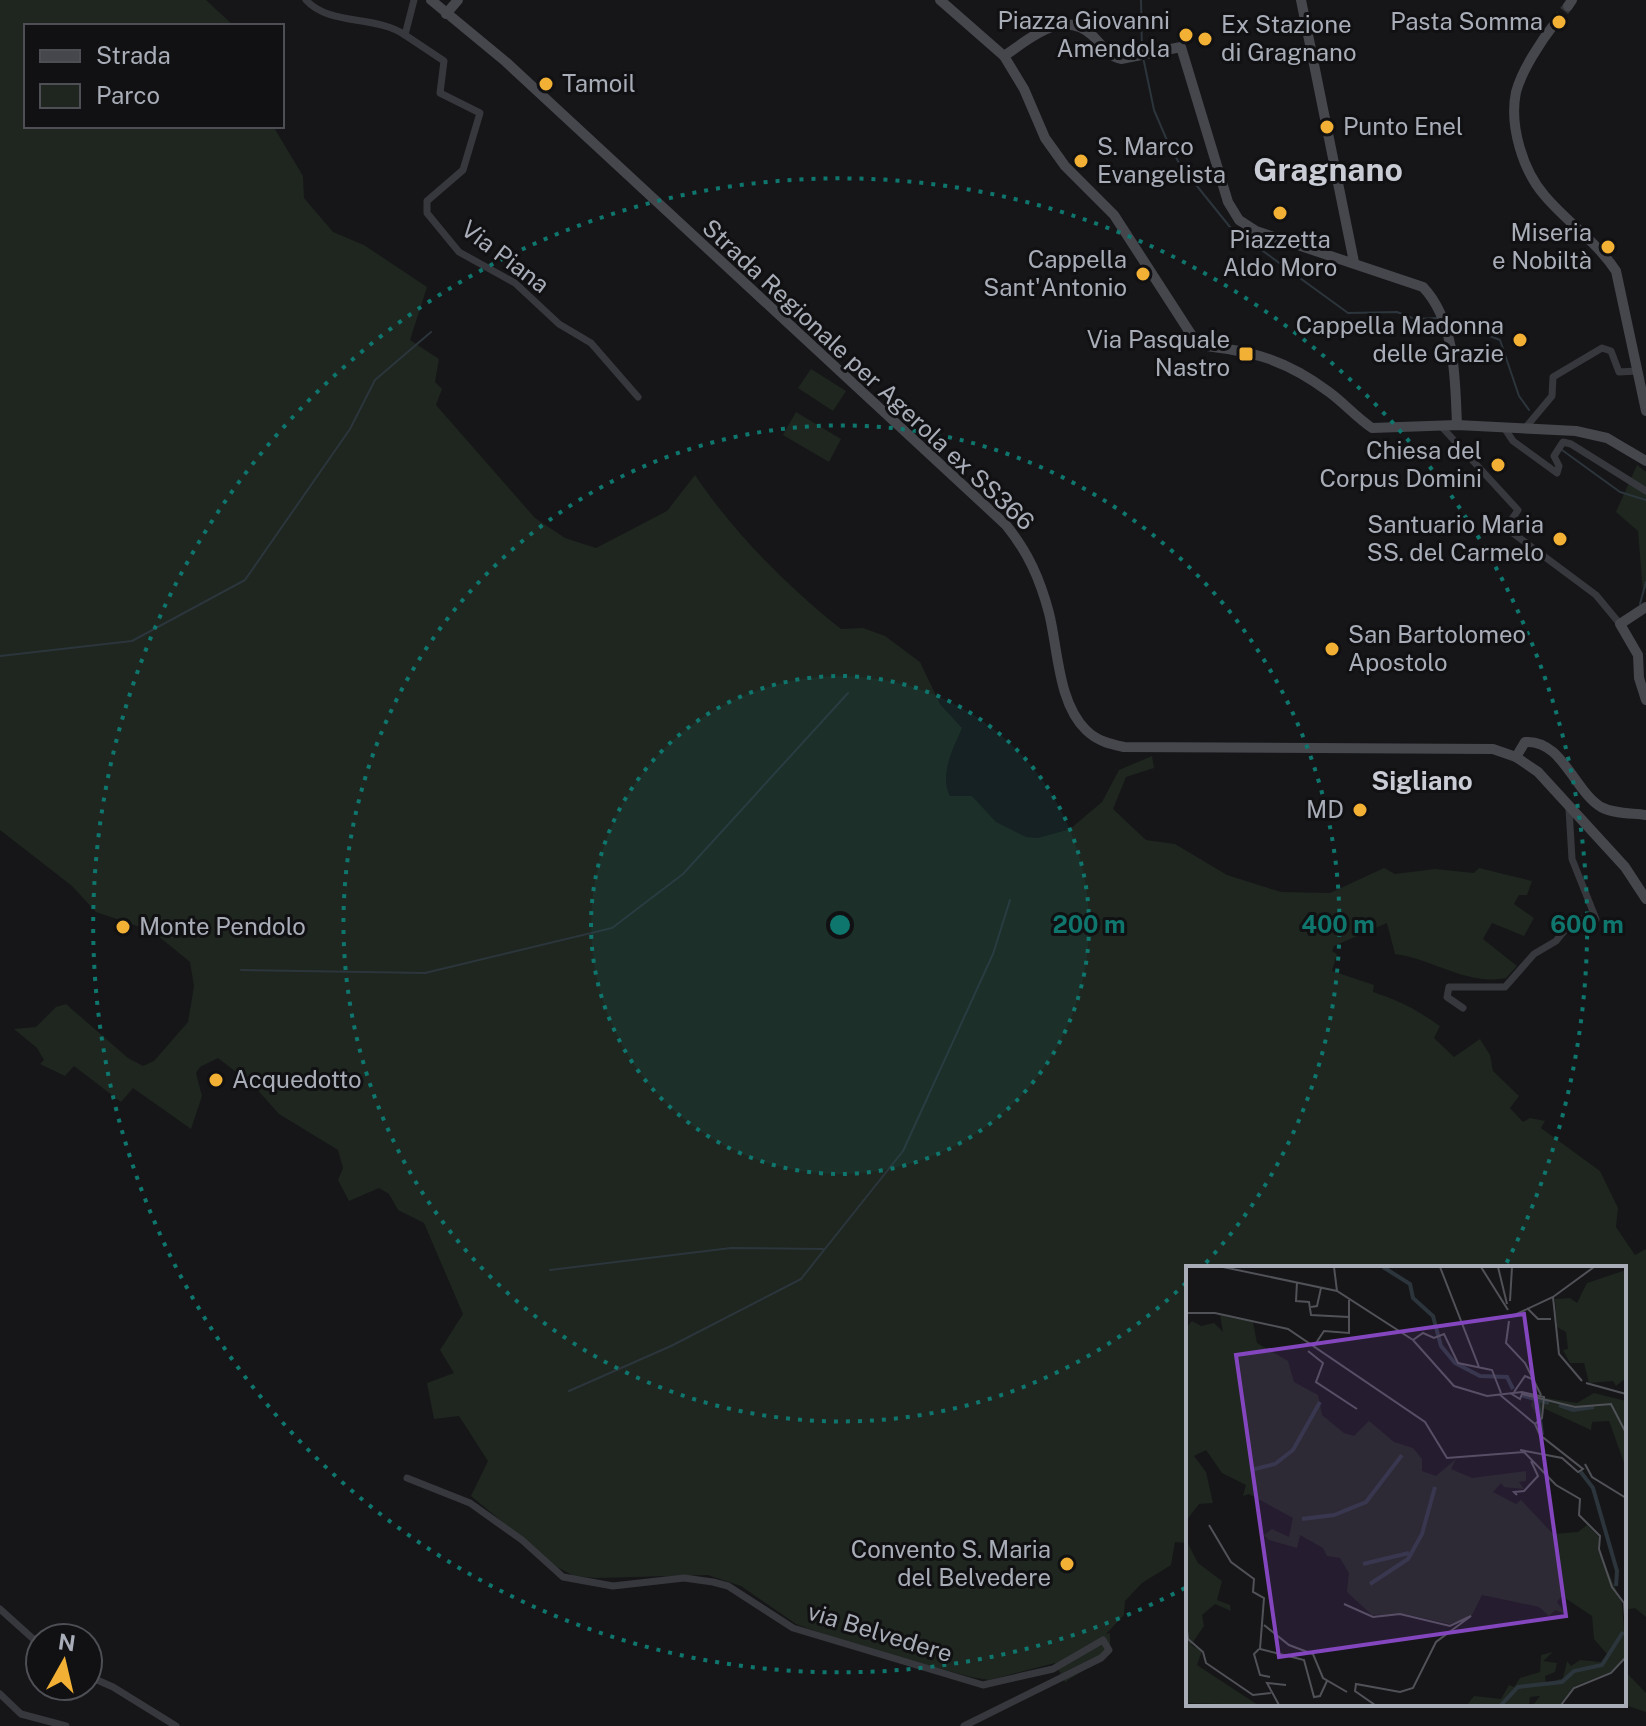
<svg xmlns="http://www.w3.org/2000/svg" width="1646" height="1726" font-family="'Public Sans',sans-serif">
  <style>
    .green { fill: #1e261f }
    .lines { fill: none; stroke-linecap: round; stroke-linejoin: round }
    .stream { stroke: #2c353c; stroke-width: 2 }
    .secondary-tunnel { stroke: #333438; stroke-width: 10; stroke-dasharray: 10 5; stroke-linecap: butt }
    .street { stroke: #37383d; stroke-width: 7 }
    .secondary { stroke: #45474d; stroke-width: 10 }
    .ring { fill: none; stroke: #0f766e; stroke-width: 4; stroke-dasharray: 4 8 }
    .poi-dot { fill: #f2b134; stroke: #111113; stroke-width: 3 }
    .labels { text-anchor: middle; stroke-width: 6; stroke-linejoin: round; paint-order: stroke }
    .poi-label { font-size: 24px; fill: #a8adb8; stroke: #111113; text-anchor: end }
    .street-label { font-size: 24px; fill: #a8adb8; stroke: #111113 }
    .neighbourhood-label { font-size: 26px; font-weight: bold; fill: #c9ccd4; stroke: #111113 }
    .district-label { font-size: 32px; font-weight: bold; fill: #c9ccd4; stroke: #111113 }
    .inset-river { fill: none; stroke: #2c353c; stroke-width: 4 }
    .inset-road { fill: none; stroke: #505258; stroke-width: 2 }
    .view { fill: #8446be; fill-opacity: 0.15; stroke: #8446be; stroke-width: 4 }
    .inset-edge { fill: none; stroke: #a8adb8; stroke-width: 4 }
    .centre { fill: #0f766e; stroke: #111113; stroke-width: 4 }
    .ring-label { font-size: 24px; text-anchor: middle; font-weight: bold; fill: #0f766e; stroke: #111113; stroke-width: 6; stroke-linejoin: round; paint-order: stroke }
  </style>
  <rect width="100%" height="100%" fill="#161618"/>
  <g class="green">
    <path d="M0 0H206L234 26H26V126H273L303 176 304 198 333 232 364 245 427 287 410 340 439 359 435 382 442 389 436 405 535 518 565 538 596 548 667 511 695 475C734 533 786 585 841 629L863 628 885 636 920 662 940 704 962 728C953 749 939 775 950 796H972L996 822 1026 837 1038 838 1070 829 1102 802 1119 770 1152 756 1154 768 1126 777 1113 809 1146 840 1175 844 1227 875 1281 892 1330 893 1384 868 1395 874 1435 869 1474 873 1479 868 1532 881 1527 895H1519L1514 904 1534 918 1524 936 1492 923 1483 939 1517 966 1506 978C1467 986 1433 959 1395 954L1387 923 1334 946 1332 951 1337 954 1332 971 1374 985 1373 992C1405 1003 1413 1008 1440 1026L1434 1038 1454 1057 1480 1039 1490 1055 1493 1071 1519 1096 1510 1108 1523 1122 1530 1118 1545 1121 1541 1128 1600 1171 1618 1208 1616 1227 1635 1255 1646 1249V1617L1635 1608 1624 1610V1268H1188V1543L1175 1542 1171 1565 1142 1583 1125 1601 1124 1615 1106 1634 1110 1633V1654L1065 1682 1055 1663 989 1680 971 1677 854 1645 796 1624 741 1586 708 1575 596 1578 574 1576 557 1567 471 1496 488 1461 459 1416 434 1419 427 1383 454 1373 440 1350 463 1314 424 1223 398 1210 389 1194 379 1188 349 1201 338 1180 343 1168 338 1150 279 1114 254 1086 218 1058 200 1067 196 1073 202 1096 191 1129 133 1088 121 1102 74 1066 65 1076 40 1064 44 1060 37 1048 14 1029 36 1027 56 1007 66 1004 128 1058 143 1066 154 1061 188 1022 194 986 190 962 152 931 96 912 72 886 0 830Z"/>
    <path d="M811 369 846 391 833 411 798 388Z"/>
    <path d="M796 412 841 439 829 462 783 435Z"/>
    <path d="M1637 465 1646 472V588L1643 592 1638 531 1616 512Z"/>
    <path d="M1624 1670 1646 1693V1712L1622 1704Z"/>
  </g>
  <g class="lines">
    <g class="stream">
      <path d="M1141 0 1142 51"/>
      <path d="M1143 57 1154 110 1166 138 1180 165 1230 227 1348 313 1397 312 1415 319 1439 318"/>
      <path d="M1449 320 1500 340 1519 396 1529 410"/>
      <path d="M1562 450 1620 492 1646 500"/>
      <path d="M1640 604 1646 582"/>
      <path d="M0 656 132 641 245 580 350 429 375 380 431 332"/>
      <path d="M241 970 425 973 612 928 683 874 848 693"/>
      <path d="M550 1270 731 1248 823 1249"/>
      <path d="M569 1391 671 1346 801 1279 903 1151 993 954 1010 900"/>
    </g>
    <path class="secondary-tunnel" d="M1555 23 1568 6"/>
    <g class="street">
      <path d="M306 0C329 26 376 15 405 35L414 0"/>
      <path d="M405 35 444 61 440 93 480 113 463 170 427 201V213L459 252 515 283 559 324 591 343 638 397"/>
      <path d="M1440 425 1518 510 1506 528 1596 595 1620 624"/>
      <path d="M1526 427 1552 396 1553 377 1602 348 1611 351 1619 372 1637 371"/>
      <path d="M1505 429 1513 441 1557 473 1559 466 1554 456 1563 442 1571 444 1646 491"/>
      <path d="M1463 1008 1447 997 1449 987H1505L1534 954 1556 941 1574 919H1596L1572 859 1569 809"/>
      <path d="M407 1478 470 1503 522 1540 563 1577 613 1586 684 1578 713 1582 728 1586 793 1628 983 1685 1053 1669 1103 1640 1109 1650 1101 1658 964 1726"/>
      <path d="M0 1609 40 1645"/>
      <path d="M88 1676 113 1687 176 1726"/>
      <path d="M0 1694 21 1714 66 1726"/>
    </g>
    <g class="secondary">
      <path d="M431 0 506 62 1006 525C1028 552 1040 579 1049 613 1058 649 1058 703 1086 730 1097 741 1110 744 1124 747L1493 749 1516 757 1538 772 1625 867 1646 899"/>
      <path d="M940 0 1004 56 1024 89 1045 138 1065 166 1114 215 1198 345C1252 351 1285 359 1329 392 1344 403 1356 417 1372 428L1457 425 1576 431 1607 438 1646 461"/>
      <path d="M1301 0 1354 262"/>
      <path d="M1568 6 1572 0"/>
      <path d="M446 14 458 0"/>
      <path d="M1555 23C1541 41 1522 70 1516 92 1509 126 1523 171 1545 196 1567 222 1597 242 1616 271L1646 411"/>
      <path d="M1004 56C1030 39 1063 7 1093 36 1102 45 1108 56 1121 59L1181 47 1228 202 1239 220 1256 231 1423 287C1456 322 1455 380 1457 425"/>
      <path d="M1646 607 1620 624 1638 655 1639 678 1646 700"/>
      <path d="M1516 757 1525 742C1562 739 1574 791 1601 807 1614 814 1632 813 1646 815"/>
    </g>
  </g>
  <circle cx="840" cy="925" r="249" fill="#0f766e" fill-opacity=".12"/>
  <g class="ring">
    <circle cx="840" cy="925" r="249"/>
    <path d="M1186 1283A498 498 0 1 1 1201 1268"/>
    <path d="M1185 1588A747 747 0 1 1 1506 1264"/>
  </g>
  <g class="poi-dot">
    <circle cx="1559" cy="22" r="8"/>
    <circle cx="1186" cy="35" r="8"/>
    <circle cx="1205" cy="39" r="8"/>
    <circle cx="546" cy="84" r="8"/>
    <circle cx="1327" cy="127" r="8"/>
    <circle cx="1081" cy="161" r="8"/>
    <circle cx="1280" cy="213" r="8"/>
    <circle cx="1608" cy="247" r="8"/>
    <circle cx="1143" cy="274" r="8"/>
    <circle cx="1520" cy="340" r="8"/>
    <rect x="1238" y="346" width="16" height="16" rx="4"/>
    <circle cx="1498" cy="465" r="8"/>
    <circle cx="1560" cy="539" r="8"/>
    <circle cx="1332" cy="649" r="8"/>
    <circle cx="1360" cy="810" r="8"/>
    <circle cx="123" cy="927" r="8"/>
    <circle cx="216" cy="1080" r="8"/>
    <circle cx="1067" cy="1564" r="8"/>
  </g>
  <g class="labels">
    <g class="poi-label">
      <text x="1170" y="29">Piazza Giovanni<tspan x="1170" dy="28">Amendola</tspan></text>
      <text x="1543" y="30">Pasta Somma</text>
      <text x="1221" y="33" text-anchor="start">Ex Stazione<tspan x="1221" dy="28">di Gragnano</tspan></text>
      <text x="562" y="92" text-anchor="start">Tamoil</text>
      <text x="1343" y="135" text-anchor="start">Punto Enel</text>
      <text x="1097" y="155" text-anchor="start">S. Marco<tspan x="1097" dy="28">Evangelista</tspan></text>
      <text x="1592" y="241">Miseria<tspan x="1592" dy="28">e Nobiltà</tspan></text>
      <text x="1280" y="248" text-anchor="middle">Piazzetta<tspan x="1280" dy="28">Aldo Moro</tspan></text>
      <text x="1127" y="268">Cappella<tspan x="1127" dy="28">Sant'Antonio</tspan></text>
      <text x="1504" y="334">Cappella Madonna<tspan x="1504" dy="28">delle Grazie</tspan></text>
      <text x="1230" y="348">Via Pasquale<tspan x="1230" dy="28">Nastro</tspan></text>
      <text x="1482" y="459">Chiesa del<tspan x="1482" dy="28">Corpus Domini</tspan></text>
      <text x="1544" y="533">Santuario Maria<tspan x="1544" dy="28">SS. del Carmelo</tspan></text>
      <text x="1348" y="643" text-anchor="start">San Bartolomeo<tspan x="1348" dy="28">Apostolo</tspan></text>
      <text x="1344" y="818">MD</text>
      <text x="139" y="935" text-anchor="start">Monte Pendolo</text>
      <text x="232" y="1088" text-anchor="start">Acquedotto</text>
      <text x="1051" y="1558">Convento S. Maria<tspan x="1051" dy="28">del Belvedere</tspan></text>
    </g>
    <g class="street-label">
      <text transform="translate(505 257) rotate(37)" y="8">Via Piana</text>
      <text transform="translate(868 375) rotate(43)" y="8">Strada Regionale per Agerola ex SS366</text>
      <text transform="translate(880 1633) rotate(17)" y="8">via Belvedere</text>
    </g>
    <g class="neighbourhood-label">
      <text x="1422" y="790">Sigliano</text>
    </g>
    <g class="district-label">
      <text x="1328" y="181">Gragnano</text>
    </g>
  </g>
  <g transform="translate(1186 1266)">
    <rect width="440" height="440" fill="#161618"/>
    <path d="M440 4V112L430 120 427 115 403 117 398 97H384L377 84 382 83 380 66 371 61 369 33 384 32 391 37 401 17ZM34 49 67 56 71 77 102 95 108 116 132 129 136 149 158 167 168 170 183 155 208 176 227 182 236 193V205L250 210 270 193 265 203 286 212 340 205V215L333 216 338 223 318 221 315 217 307 226 330 238 335 234 367 268 392 266 401 259 413 271 412 283 436 337 440 390 427 405 389 420 374 439H347L354 430 344 431 343 439H281L288 430 315 433 323 419 328 421 334 412 354 406 355 389 367 386 357 395 371 397 369 406 359 410 360 418 377 412 381 395 385 400 394 394 415 396 421 388 408 373 406 350 376 330 371 336 380 348 369 344 363 350 353 341 296 329 285 351 264 358 219 348 186 349 161 326 163 307 154 292 141 290 137 282 114 269 111 282 83 274 78 269 86 263 103 271 107 252 63 228 57 230 60 219 36 207 20 184 8 190 20 206 27 237 13 238 0 255V62L6 55 15 60 28 57 37 66ZM408 127 440 135V202L423 155 406 156 405 164 357 142 352 152 345 139 348 130 391 137ZM0 274 12 297 36 315 31 334 44 339 45 345 29 338 16 349 18 360 5 379 16 385 11 399 72 439 0 437Z" fill="#1e261f"/>
    <path class="inset-river" d="M197 1 224 18 227 32 247 50 255 80 269 97 294 110 321 111 327 123M335 129 363 137M352 136 356 169M373 139 387 144 408 141M65 204 89 198 107 184 134 136M394 205 407 222 431 305 430 320M116 253 148 249 180 236 216 189M177 298 223 287M184 318 222 293 236 268 249 221M315 439 332 421 376 416 388 405 416 399 437 366"/>
    <path class="inset-road" d="M37 1 151 25 227 74 268 120 301 130 336 126 358 131 356 152 349 158 354 169 397 203 392 206 376 192 334 184M148 1 151 25M254 1 293 101M295 1 322 44M312 1 321 38M111 16 110 35 123 36 125 49 163 51M367 31 373 88 396 115M324 35 326 1M125 41 131 40 135 22M341 42 352 53H365M0 47H29L102 63 239 156 261 192 338 186 370 219 394 233 393 249 414 270 413 283 426 321 438 337 440 364M324 51 367 31 408 1M323 55 320 77 339 97 355 129M227 74 237 67 248 72 258 68 272 97 306 104 315 127M128 80 138 65 163 67V34M122 85 137 97 130 116 171 143M400 117 440 128M328 126 339 110 346 113M324 127 334 133 336 128 389 141 425 138 440 167M313 128 349 158M399 198 406 211 440 232M331 229 328 226 338 225 352 210 345 195M23 259 45 296 68 313 67 326 78 332 74 383 118 394 128 431 134 430 141 415M158 338 187 351 214 348 264 360 285 350 250 376 227 422 214 426 170 418 169 425 189 439M0 356 2 373 17 386 20 397 67 429 85 427M78 359 103 379 127 388 137 412 161 426M73 383 68 388 74 409 84 411M93 439 81 417 100 419M375 439 388 422 425 407 440 391"/>
    <path class="view" d="M338 48 380 350 93 391 50 89Z"/>
    <rect width="440" height="440" class="inset-edge"/>
  </g>
  <circle cx="840" cy="925" r="12" class="centre"/>
  <g class="ring-label">
    <text x="1089" y="933">200 m</text>
    <text x="1338" y="933">400 m</text>
    <text x="1587" y="933">600 m</text>
  </g>
  <rect x="24" y="24" width="260" height="104" fill="#111113" stroke="#4d4f55" stroke-width="2"/>
  <rect x="40" y="50" width="40" height="12" fill="#45474d" stroke="#4d4f55" stroke-width="2"/>
  <text x="96" y="64" font-size="24" fill="#a8adb8">Strada</text>
  <rect x="40" y="84" width="40" height="24" fill="#1e261f" stroke="#4d4f55" stroke-width="2"/>
  <text x="96" y="104" font-size="24" fill="#a8adb8">Parco</text>
  <g transform="translate(64 1662) rotate(8)"><circle r="38" fill="#111113" stroke="#4d4f55" stroke-width="2"/>
  <path d="M0-6L14 30L0 20L-14 30Z" fill="#f2b134"/>
  <text y="-12" font-size="22" font-weight="bold" text-anchor="middle" fill="#a8adb8">N</text>
  </g>
</svg>
